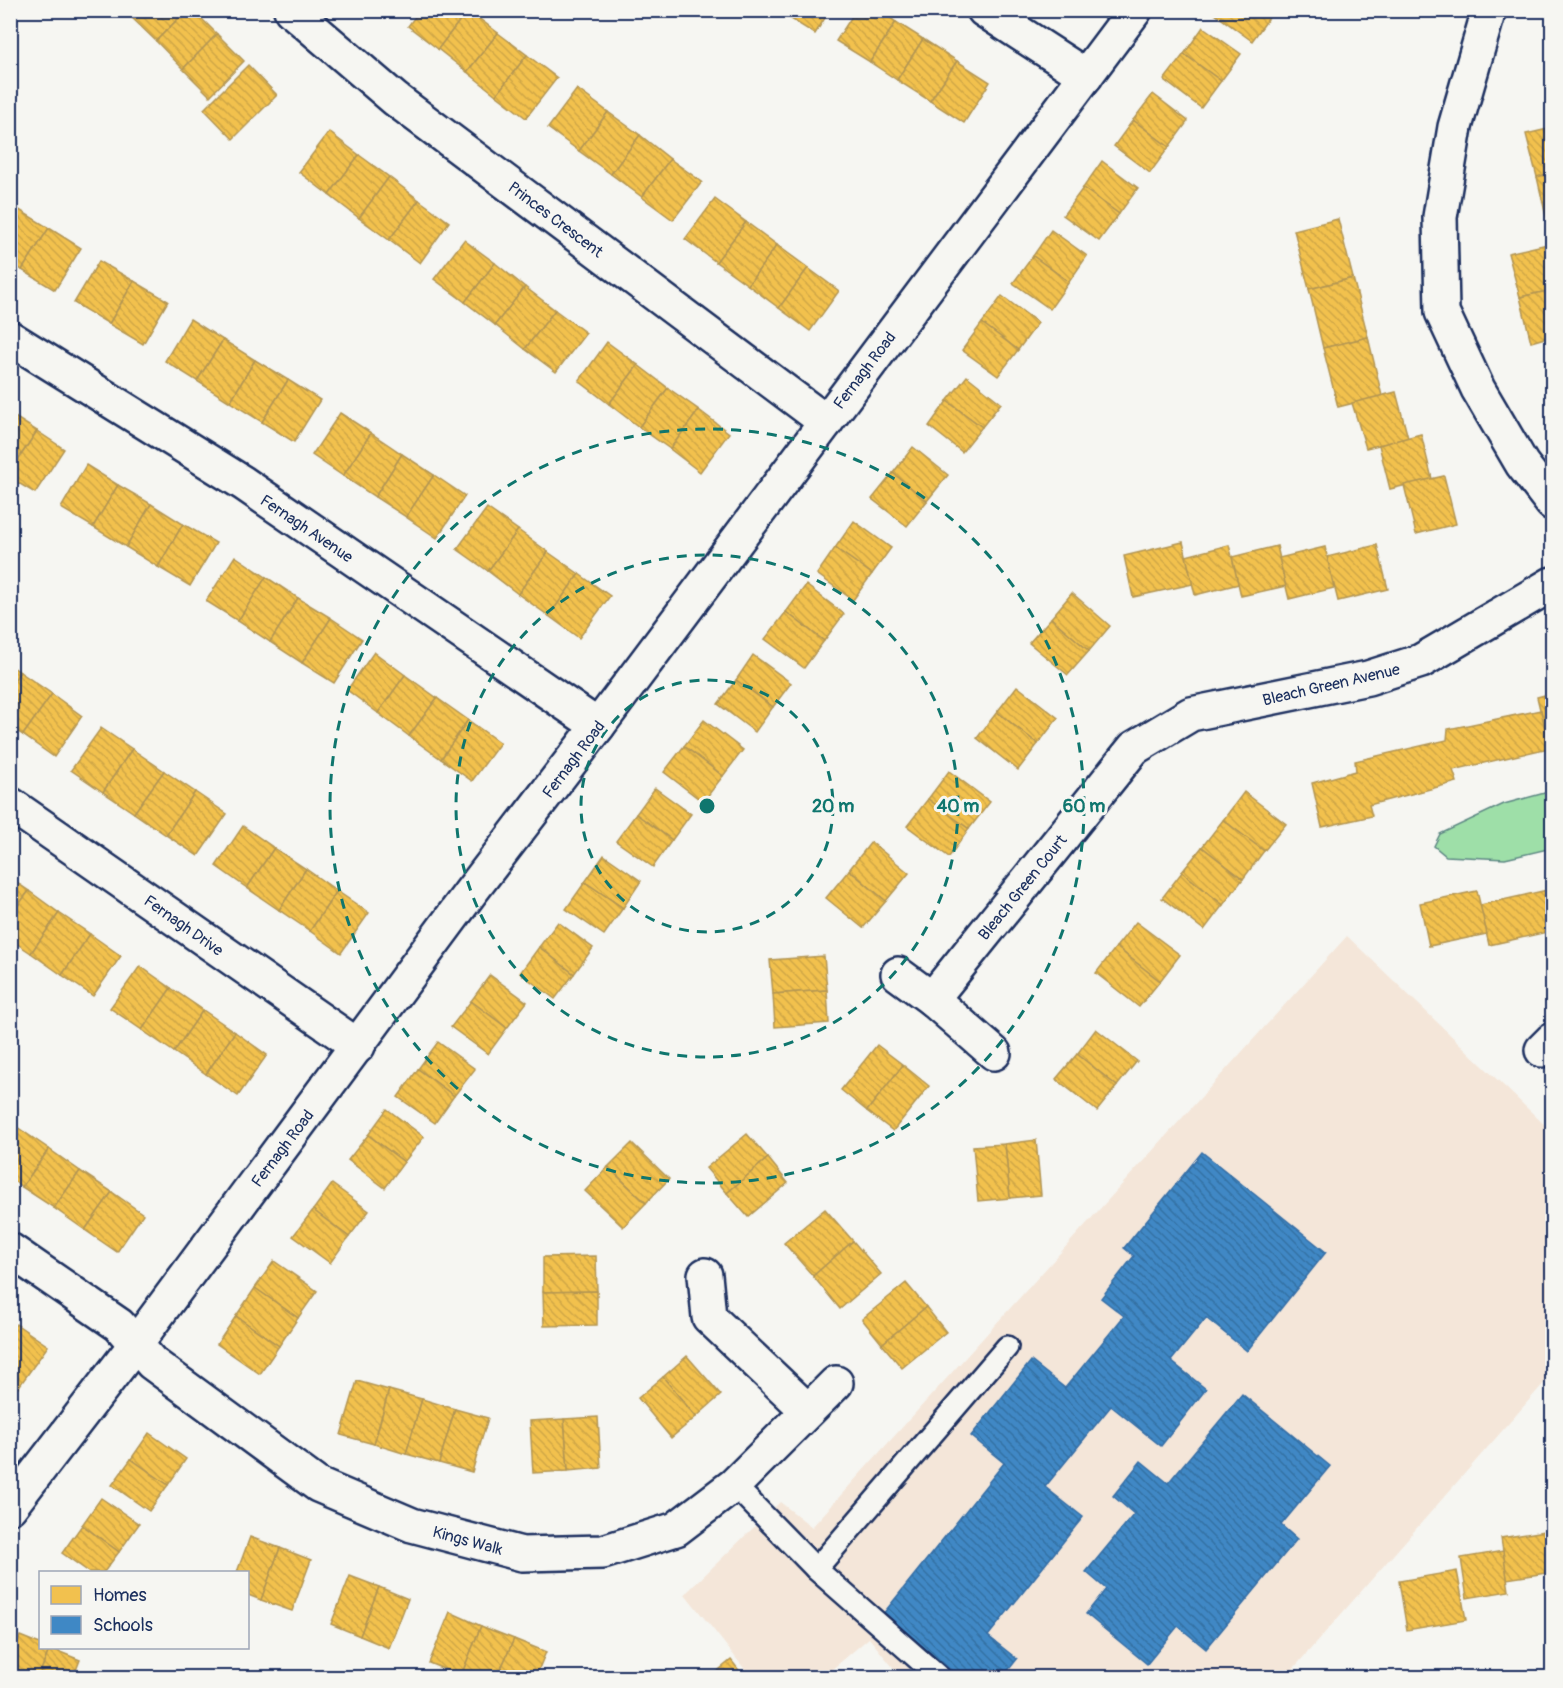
<svg xmlns="http://www.w3.org/2000/svg" width="1563" height="1688" font-family="Pangolin,sans-serif">
  <style>
    .built { fill: #f4e6d9 }
    .grass { fill: #9edfa8; stroke: #5c8783; stroke-width: 1.5 }
    .homes { fill: url(#homes-back-hatch); stroke: #b29553; stroke-width: 1.5 }
    .schools { fill: url(#schools-back-hatch); stroke: #346da6; stroke-width: 1.5 }
    .lines { fill: none; stroke-linecap: round; stroke-linejoin: round }
    .service-casing { stroke: #1b2f5e; stroke-width: 26 }
    .minor-casing { stroke: #1b2f5e; stroke-width: 38 }
    .service { stroke: #f6f6f2; stroke-width: 21 }
    .minor { stroke: #f6f6f2; stroke-width: 33 }
    .ring { fill: none; stroke: #0f766e; stroke-width: 3; stroke-dasharray: 10 8 }
    .labels { text-anchor: middle; stroke-width: 6; stroke-linejoin: round; paint-order: stroke }
    .street-label { font-size: 16px; fill: #1b2f5e; stroke: #f6f6f2 }
    .centre { fill: #0f766e; stroke: #f6f6f2; stroke-width: 3 }
    .ring-label { font-size: 18px; text-anchor: middle; font-weight: bold; fill: #0f766e; stroke: #f6f6f2; stroke-width: 6; stroke-linejoin: round; paint-order: stroke }
  </style>
  <defs>
    <pattern id="homes-back-hatch" width="6" height="6" patternUnits="userSpaceOnUse" patternTransform="scale(1.5)"><rect width="6" height="6" fill="#f2c14e"/><path d="M-1 5l2 2M0 0l6 6M5-1l2 2" fill="none" stroke="#cfa646"/></pattern>
    <pattern id="schools-back-hatch" width="6" height="6" patternUnits="userSpaceOnUse" patternTransform="scale(1.5)"><rect width="6" height="6" fill="#3f88c5"/><path d="M-1 5l2 2M0 0l6 6M5-1l2 2" fill="none" stroke="#3470a3"/></pattern>
  </defs>
  <rect width="100%" height="100%" fill="#f6f6f2"/>
  <filter id="ink" filterUnits="userSpaceOnUse"><feTurbulence type="fractalNoise" baseFrequency=".0167" numOctaves="2"/><feDisplacementMap in="SourceGraphic" scale="12" xChannelSelector="R" yChannelSelector="G"/><feConvolveMatrix kernelMatrix="1 2 1 2 8 2 1 2 1" color-interpolation-filters="sRGB"/></filter>
  <g filter="url(#ink)">
    <path class="built" d="M1347 936 1552 1132V1374L1286 1677H901L869 1638 823 1677H751L685 1594 780 1502 812 1527Z"/>
    <path class="grass" d="M1552 791V848L1505 859 1446 856 1434 846 1440 834 1504 804Z"/>
    <g class="homes">
      <path d="M133 10H187L156 41 129 15Z"/>
      <path d="M187 10H193L217 34 183 69 156 41Z"/>
      <path d="M420 10H468L438 49 408 26Z"/>
      <path d="M468 10 498 33 467 72 438 49Z"/>
      <path d="M785 10H830L815 34 783 14Z"/>
      <path d="M856 10H879L896 22 870 62 836 41Z"/>
      <path d="M1217 10H1265L1271 15 1252 41 1215 14Z"/>
      <path d="M896 22 923 39 897 80 870 62Z"/>
      <path d="M1203 27 1241 54 1221 81 1184 54Z"/>
      <path d="M498 33 527 55 496 95 467 72Z"/>
      <path d="M217 34 244 61 210 96 183 69Z"/>
      <path d="M923 39 957 61 930 101 897 80Z"/>
      <path d="M1184 54 1221 81 1201 108 1164 80Z"/>
      <path d="M527 55 557 78 526 118 496 95Z"/>
      <path d="M957 61 990 82 964 123 930 101Z"/>
      <path d="M248 65 277 95 233 139 204 109Z"/>
      <path d="M577 89 608 112 579 151 548 128Z"/>
      <path d="M1153 94 1188 121 1169 147 1133 120Z"/>
      <path d="M608 112 640 135 611 174 579 151Z"/>
      <path d="M1133 120 1169 147 1150 173 1114 146Z"/>
      <path d="M1552 128V173L1537 177 1526 134Z"/>
      <path d="M329 132 359 155 329 195 299 172Z"/>
      <path d="M640 135 670 159 642 197 611 174Z"/>
      <path d="M359 155 389 177 359 218 329 195Z"/>
      <path d="M670 159 702 182 673 220 642 197Z"/>
      <path d="M1102 161 1138 188 1119 214 1083 188Z"/>
      <path d="M1552 173V219L1547 221 1537 177Z"/>
      <path d="M389 177 419 200 389 240 359 218Z"/>
      <path d="M1083 188 1119 214 1099 241 1063 215Z"/>
      <path d="M715 199 746 222 716 262 685 239Z"/>
      <path d="M419 200 449 222 420 263 389 240Z"/>
      <path d="M16 208 49 228 22 270 10 262V216Z"/>
      <path d="M1338 219 1353 278 1309 289 1294 230Z"/>
      <path d="M746 222 777 245 748 285 716 262Z"/>
      <path d="M49 228 81 248 55 290 22 270Z"/>
      <path d="M1051 230 1087 256 1069 282 1033 256Z"/>
      <path d="M464 240 495 263 465 302 434 279Z"/>
      <path d="M1552 243V290L1520 297 1508 253Z"/>
      <path d="M777 245 808 268 779 308 748 285Z"/>
      <path d="M1033 256 1069 282 1050 309 1013 283Z"/>
      <path d="M99 261 134 281 109 324 74 303Z"/>
      <path d="M495 263 525 287 495 325 465 302Z"/>
      <path d="M808 268 839 291 810 331 779 308Z"/>
      <path d="M1353 278 1368 337 1323 348 1309 289Z"/>
      <path d="M134 281 168 301 143 344 109 324Z"/>
      <path d="M525 287 555 310 525 349 495 325Z"/>
      <path d="M1552 290V336L1531 342 1520 297Z"/>
      <path d="M1002 296 1038 323 1018 350 982 323Z"/>
      <path d="M555 310 586 333 556 372 525 349Z"/>
      <path d="M190 319 223 340 197 381 165 361Z"/>
      <path d="M982 323 1018 350 998 376 962 350Z"/>
      <path d="M1368 337 1382 396 1338 407 1323 348Z"/>
      <path d="M223 340 255 360 230 402 197 381Z"/>
      <path d="M607 342 638 365 609 404 579 381Z"/>
      <path d="M255 360 288 380 262 422 230 402Z"/>
      <path d="M638 365 668 388 639 427 609 404Z"/>
      <path d="M967 376 1001 403 982 427 947 401Z"/>
      <path d="M288 380 320 400 294 442 262 422Z"/>
      <path d="M668 388 699 410 670 449 639 427Z"/>
      <path d="M1396 392 1408 438 1366 448 1352 403Z"/>
      <path d="M947 401 982 427 962 452 929 426Z"/>
      <path d="M699 410 729 433 700 472 670 449Z"/>
      <path d="M340 413 371 433 343 476 312 455Z"/>
      <path d="M10 414 37 431 10 472Z"/>
      <path d="M37 431 64 449 35 493 10 478V472Z"/>
      <path d="M371 433 402 454 375 497 343 476Z"/>
      <path d="M1421 434 1432 479 1390 489 1379 445Z"/>
      <path d="M913 447 948 475 927 501 893 473Z"/>
      <path d="M402 454 434 475 406 517 375 497Z"/>
      <path d="M86 465 118 485 93 527 61 508Z"/>
      <path d="M893 473 927 501 907 526 872 499Z"/>
      <path d="M434 475 465 496 437 538 406 517Z"/>
      <path d="M1444 476 1456 524 1416 534 1404 485Z"/>
      <path d="M118 485 151 504 126 547 93 527Z"/>
      <path d="M151 504 183 524 158 567 126 547Z"/>
      <path d="M487 508 518 530 488 571 457 549Z"/>
      <path d="M854 521 891 548 872 574 835 548Z"/>
      <path d="M183 524 216 543 190 586 158 567Z"/>
      <path d="M518 530 548 552 518 594 488 571Z"/>
      <path d="M1183 542 1193 584 1133 597 1124 556Z"/>
      <path d="M1229 545 1239 584 1195 595 1186 556Z"/>
      <path d="M1377 545 1388 589 1338 601 1327 557Z"/>
      <path d="M1277 546 1286 586 1241 596 1232 557Z"/>
      <path d="M1325 547 1334 588 1289 599 1279 558Z"/>
      <path d="M835 548 872 574 853 600 817 574Z"/>
      <path d="M548 552 579 574 549 616 518 594Z"/>
      <path d="M235 556 266 577 238 621 206 601Z"/>
      <path d="M579 574 610 596 579 638 549 616Z"/>
      <path d="M266 577 298 598 270 642 238 621Z"/>
      <path d="M806 585 844 614 824 641 786 612Z"/>
      <path d="M1072 593 1110 626 1089 651 1051 618Z"/>
      <path d="M298 598 331 618 302 663 270 642Z"/>
      <path d="M786 612 824 641 804 668 765 639Z"/>
      <path d="M331 618 362 639 334 683 302 663Z"/>
      <path d="M1051 618 1089 651 1068 675 1029 643Z"/>
      <path d="M374 652 405 675 378 713 347 690Z"/>
      <path d="M753 655 791 683 773 707 736 680Z"/>
      <path d="M10 665 20 672 10 686Z"/>
      <path d="M20 672 52 694 23 735 10 727V686Z"/>
      <path d="M405 675 437 698 409 736 378 713Z"/>
      <path d="M736 680 773 707 755 732 718 704Z"/>
      <path d="M1017 686 1058 718 1038 744 997 712Z"/>
      <path d="M1552 693V755H1551L1537 697Z"/>
      <path d="M52 694 82 716 54 757 23 735Z"/>
      <path d="M437 698 468 720 441 759 409 736Z"/>
      <path d="M1541 710 1549 748 1453 770 1457 782 1369 805 1372 816 1322 827 1312 783 1356 771 1355 761 1447 740 1448 729Z"/>
      <path d="M997 712 1038 744 1018 770 977 738Z"/>
      <path d="M468 720 500 743 472 781 441 759Z"/>
      <path d="M704 720 743 750 723 776 684 746Z"/>
      <path d="M101 728 132 749 103 792 71 770Z"/>
      <path d="M684 746 723 776 703 802 664 772Z"/>
      <path d="M132 749 164 771 134 813 103 792Z"/>
      <path d="M164 771 195 792 166 835 134 813Z"/>
      <path d="M949 771 990 802 969 829 928 799Z"/>
      <path d="M655 788 691 814 672 840 636 814Z"/>
      <path d="M195 792 227 814 198 856 166 835Z"/>
      <path d="M1244 792 1286 824 1264 851 1223 820Z"/>
      <path d="M928 799 969 829 949 857 907 826Z"/>
      <path d="M636 814 672 840 653 867 616 841Z"/>
      <path d="M1223 820 1264 851 1243 879 1202 847Z"/>
      <path d="M243 826 274 848 247 888 216 866Z"/>
      <path d="M871 842 909 873 886 901 849 870Z"/>
      <path d="M1202 847 1243 879 1223 905 1182 872Z"/>
      <path d="M274 848 306 869 279 910 247 888Z"/>
      <path d="M604 855 641 881 623 908 585 882Z"/>
      <path d="M306 869 337 891 310 931 279 910Z"/>
      <path d="M849 870 886 901 863 928 826 898Z"/>
      <path d="M1182 872 1223 905 1204 930 1162 898Z"/>
      <path d="M10 878 29 891 10 916Z"/>
      <path d="M585 882 623 908 604 935 566 909Z"/>
      <path d="M1552 889V931L1489 945 1480 905Z"/>
      <path d="M29 891 59 913 31 953 10 939V916Z"/>
      <path d="M337 891 369 913 341 953 310 931Z"/>
      <path d="M1477 891 1487 934 1429 946 1420 903Z"/>
      <path d="M59 913 90 934 62 975 31 953Z"/>
      <path d="M558 922 593 948 574 974 539 947Z"/>
      <path d="M1136 922 1180 955 1160 981 1116 947Z"/>
      <path d="M90 934 121 956 93 996 62 975Z"/>
      <path d="M539 947 574 974 555 999 520 973Z"/>
      <path d="M1116 947 1160 981 1139 1007 1096 973Z"/>
      <path d="M824 956 827 990 773 994 770 960Z"/>
      <path d="M140 966 171 988 142 1030 110 1008Z"/>
      <path d="M490 975 527 1002 507 1028 471 1001Z"/>
      <path d="M171 988 203 1010 174 1052 142 1030Z"/>
      <path d="M827 990 829 1023 775 1027 773 994Z"/>
      <path d="M471 1001 507 1028 488 1054 451 1027Z"/>
      <path d="M203 1010 235 1032 206 1074 174 1052Z"/>
      <path d="M1096 1029 1137 1061 1117 1086 1077 1054Z"/>
      <path d="M235 1032 267 1055 238 1096 206 1074Z"/>
      <path d="M438 1042 475 1069 454 1096 418 1069Z"/>
      <path d="M877 1045 903 1065 867 1111 841 1090Z"/>
      <path d="M1077 1054 1117 1086 1097 1111 1056 1079Z"/>
      <path d="M903 1065 929 1086 893 1131 867 1111Z"/>
      <path d="M418 1069 454 1096 435 1123 398 1097Z"/>
      <path d="M387 1109 424 1137 404 1162 368 1135Z"/>
      <path d="M17 1127 49 1149 22 1187 10 1178V1137Z"/>
      <path d="M747 1134 768 1158 727 1193 706 1168Z"/>
      <path d="M368 1135 404 1162 385 1188 348 1160Z"/>
      <path d="M1036 1140 1041 1195 1010 1198 1005 1144Z"/>
      <path d="M632 1143 669 1179 646 1203 608 1167Z"/>
      <path d="M1005 1144 1010 1198 978 1201 973 1146Z"/>
      <path d="M49 1149 80 1171 54 1208 22 1187Z"/>
      <path d="M768 1158 788 1183 748 1217 727 1193Z"/>
      <path d="M608 1167 646 1203 623 1227 585 1191Z"/>
      <path d="M80 1171 112 1192 85 1230 54 1208Z"/>
      <path d="M332 1184 369 1211 349 1237 313 1210Z"/>
      <path d="M112 1192 143 1214 117 1252 85 1230Z"/>
      <path d="M825 1209 853 1241 813 1276 784 1243Z"/>
      <path d="M313 1210 349 1237 330 1263 293 1236Z"/>
      <path d="M853 1241 881 1274 840 1309 813 1276Z"/>
      <path d="M596 1256 597 1291 543 1292V1257Z"/>
      <path d="M274 1261 317 1291 298 1318 255 1288Z"/>
      <path d="M906 1283 926 1307 882 1344 862 1319Z"/>
      <path d="M255 1288 298 1318 279 1346 236 1316Z"/>
      <path d="M597 1291V1325L544 1326 543 1292Z"/>
      <path d="M926 1307 946 1332 902 1368 882 1344Z"/>
      <path d="M236 1316 279 1346 260 1374 217 1344Z"/>
      <path d="M16 1324 48 1346 18 1388 10 1382V1331Z"/>
      <path d="M687 1356 721 1395 696 1417 663 1377Z"/>
      <path d="M663 1377 696 1417 671 1438 638 1398Z"/>
      <path d="M357 1381 389 1390 374 1444 341 1435Z"/>
      <path d="M389 1390 422 1399 406 1454 374 1444Z"/>
      <path d="M422 1399 455 1409 439 1463 406 1454Z"/>
      <path d="M455 1409 488 1418 472 1472 439 1463Z"/>
      <path d="M598 1417 601 1468 568 1471 564 1419Z"/>
      <path d="M564 1419 568 1471 533 1473 530 1421Z"/>
      <path d="M149 1433 186 1459 168 1485 131 1459Z"/>
      <path d="M131 1459 168 1485 149 1511 112 1485Z"/>
      <path d="M101 1498 139 1524 119 1552 82 1525Z"/>
      <path d="M82 1525 119 1552 104 1572H89L62 1553Z"/>
      <path d="M1552 1530V1572L1507 1579 1501 1538Z"/>
      <path d="M250 1537 280 1548 261 1600 248 1595V1572H237Z"/>
      <path d="M280 1548 311 1560 292 1611 261 1600Z"/>
      <path d="M1503 1551 1509 1591 1467 1598 1461 1558Z"/>
      <path d="M1457 1571 1466 1620 1407 1630 1399 1581Z"/>
      <path d="M350 1576 379 1587 360 1636 331 1624Z"/>
      <path d="M379 1587 408 1599 389 1648 360 1636Z"/>
      <path d="M450 1612 481 1626 461 1676 429 1663Z"/>
      <path d="M481 1626 514 1639 497 1678H466L461 1676Z"/>
      <path d="M20 1636 40 1644V1648H50L38 1678H10V1659Z"/>
      <path d="M514 1639 546 1652 535 1678H497Z"/>
      <path d="M50 1648 80 1660 73 1678H38Z"/>
      <path d="M731 1660 745 1678H709Z"/>
      <path d="M108 1671 125 1678H105Z"/>
    </g>
    <g class="schools">
      <path d="M1202 1152 1326 1252 1247 1351 1206 1318 1171 1361 1206 1389 1161 1446 1111 1406 1045 1487 1083 1517 988 1636 1017 1659 1002 1678H961L883 1614 1004 1463 971 1436 1031 1361 1065 1388 1124 1316 1101 1298 1134 1256 1124 1248Z"/>
      <path d="M1242 1394 1330 1466 1281 1525 1297 1539 1206 1649 1178 1626 1147 1664 1086 1614 1106 1589 1086 1572 1134 1514 1113 1496 1141 1461 1168 1483Z"/>
    </g>
    <g class="lines">
      <defs>
        <g id="service">
          <path d="M734 1485 816 1569 940 1678"/>
          <path d="M816 1569 1007 1347"/>
        </g>
        <g id="minor">
          <path d="M291 10 395 99 826 422"/>
          <path d="M984 10 1086 76"/>
          <path d="M1489 10 1455 127 1440 217 1442 312 1478 389 1522 464 1552 503"/>
          <path d="M10 338 243 483 598 726"/>
          <path d="M10 804 358 1046"/>
          <path d="M898 974 932 999 994 1053"/>
          <path d="M932 999 1134 748 1191 714 1368 678 1421 661 1552 584"/>
          <path d="M1542 1050 1552 1040"/>
          <path d="M10 1250 119 1325 152 1363 318 1485 412 1525 522 1554 603 1552 676 1529 734 1485 836 1383"/>
          <path d="M705 1275 709 1317 807 1410"/>
          <path d="M10 1507 135 1345 470 893 598 726 1135 10"/>
        </g>
      </defs>
      <use href="#service" class="service-casing"/>
      <use href="#minor" class="minor-casing"/>
      <use href="#service" class="service"/>
      <use href="#minor" class="minor"/>
    </g>
  </g>
  <g class="ring">
    <circle cx="707" cy="806" r="126"/>
    <circle cx="707" cy="806" r="251"/>
    <circle cx="707" cy="806" r="377"/>
  </g>
  <g class="labels">
    <g class="street-label">
      <text transform="translate(556 219) rotate(37)" y="6">Princes Crescent</text>
      <text transform="translate(864 370) rotate(-53)" y="6">Fernagh Road</text>
      <text transform="translate(307 528) rotate(34)" y="6">Fernagh Avenue</text>
      <text transform="translate(1331 684) rotate(-13)" y="6">Bleach Green Avenue</text>
      <text transform="translate(573 759) rotate(-53)" y="6">Fernagh Road</text>
      <text transform="translate(1022 887) rotate(-51)" y="6">Bleach Green Court</text>
      <text transform="translate(184 925) rotate(35)" y="6">Fernagh Drive</text>
      <text transform="translate(282 1148) rotate(-53)" y="6">Fernagh Road</text>
      <text transform="translate(468 1540) rotate(15)" y="6">Kings Walk</text>
    </g>
  </g>
  <circle cx="707" cy="806" r="9" class="centre"/>
  <g class="ring-label">
    <text x="833" y="812">20 m</text>
    <text x="958" y="812">40 m</text>
    <text x="1084" y="812">60 m</text>
  </g>
  <rect width="1563" height="1688" fill="none" stroke="#f6f6f2" stroke-width="36"/>
  <rect x="18" y="18" width="1527" height="1652" fill="none" stroke="#1b2f5e" stroke-width="2" filter="url(#ink)"/>
  <rect x="39" y="1571" width="210" height="78" fill="#f6f6f2" stroke="#9ea6b7" stroke-width="1.5"/>
  <rect x="51" y="1586" width="30" height="18" fill="#f2c14e" stroke="#9ea6b7" stroke-width="1.5"/>
  <text x="93" y="1601" font-size="18" fill="#1b2f5e">Homes</text>
  <rect x="51" y="1616" width="30" height="18" fill="#3f88c5" stroke="#9ea6b7" stroke-width="1.5"/>
  <text x="93" y="1631" font-size="18" fill="#1b2f5e">Schools</text>
</svg>
